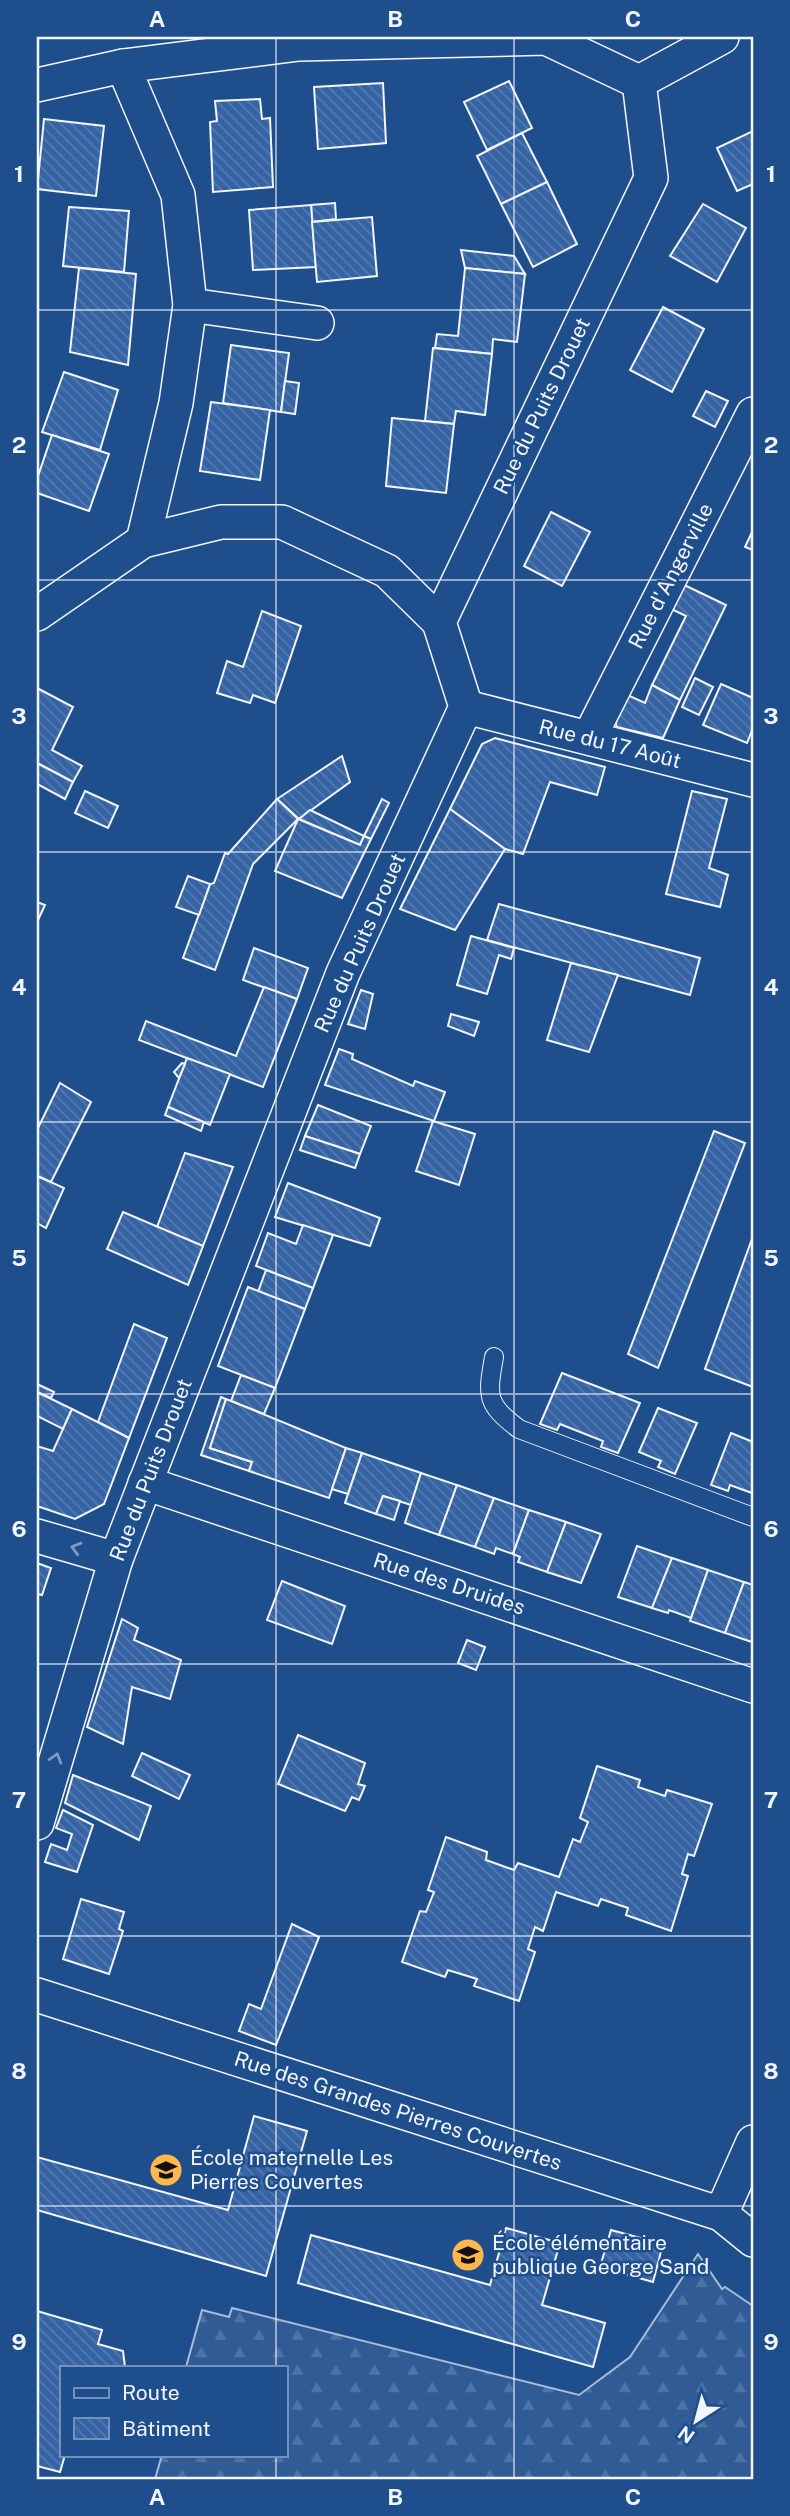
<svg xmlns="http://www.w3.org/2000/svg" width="790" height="2516" font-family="'Public Sans',sans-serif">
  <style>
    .forest { fill: url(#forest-firs); stroke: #a8bbd7; stroke-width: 2 }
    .building { fill: url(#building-back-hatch); stroke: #f2f6ff; stroke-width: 2 }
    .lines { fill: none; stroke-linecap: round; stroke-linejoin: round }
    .lane-casing { stroke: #f2f6ff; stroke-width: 20 }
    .street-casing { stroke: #f2f6ff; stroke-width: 36 }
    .lane { stroke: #1f4e8c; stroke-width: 18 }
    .street { stroke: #1f4e8c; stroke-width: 33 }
    .oneway { stroke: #7e9ac0 }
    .grid { fill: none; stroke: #f2f6ff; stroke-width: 2; stroke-opacity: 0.55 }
    .labels { text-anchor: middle; stroke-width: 5; stroke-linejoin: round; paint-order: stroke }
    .street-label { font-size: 21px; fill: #f2f6ff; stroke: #1f4e8c }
    .poi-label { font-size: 21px; fill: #f2f6ff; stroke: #1f4e8c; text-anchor: start }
    .neatline { fill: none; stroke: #f2f6ff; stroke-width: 2.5 }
    .grid-label { font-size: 23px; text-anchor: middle; font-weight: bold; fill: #f2f6ff }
  </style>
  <defs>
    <pattern id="forest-firs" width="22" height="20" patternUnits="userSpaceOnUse" patternTransform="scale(1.75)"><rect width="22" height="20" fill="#305b95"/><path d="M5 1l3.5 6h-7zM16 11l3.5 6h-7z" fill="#4e73a5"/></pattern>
    <pattern id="building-back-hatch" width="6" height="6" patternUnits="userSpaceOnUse" patternTransform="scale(1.75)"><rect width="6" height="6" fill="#3563a3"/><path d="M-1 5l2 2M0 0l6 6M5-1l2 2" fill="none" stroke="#537ab1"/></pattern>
  </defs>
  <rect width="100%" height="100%" fill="#1f4e8c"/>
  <path class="forest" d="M698 2254 722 2289 725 2287 753 2306V2479H155L162 2455H285V2367H186L202 2310 229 2317 232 2308 579 2395 630 2357Z"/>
  <g class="building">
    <path d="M509 81 532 128 487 150 464 102Z"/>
    <path d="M383 83 386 143 318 149 314 87Z"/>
    <path d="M260 99 262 119 270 118 273 187 213 192 210 122 217 121 215 101Z"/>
    <path d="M44 119 104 126 96 196 37 189Z"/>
    <path d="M753 131V184L737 191 717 148Z"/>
    <path d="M522 133 547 182 501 204 477 156Z"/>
    <path d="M547 182 577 244 533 267 501 204Z"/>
    <path d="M335 203 336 219 312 222 311 205Z"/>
    <path d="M703 204 746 228 717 282 670 256Z"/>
    <path d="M311 205 316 267 253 270 249 210Z"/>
    <path d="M69 207 129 211 124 272 63 266Z"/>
    <path d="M372 217 377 276 317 282 312 222Z"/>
    <path d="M461 250 514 256 525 274 465 268Z"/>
    <path d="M79 268 136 274 128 365 70 352Z"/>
    <path d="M465 268 525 274 517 342 493 339 492 354 435 348 437 334 458 336Z"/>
    <path d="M663 307 704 329 672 392 630 370Z"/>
    <path d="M231 345 289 353 281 412 223 403Z"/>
    <path d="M433 348 492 354 485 415 456 411 454 424 425 421Z"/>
    <path d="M64 372 118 390 100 450 42 432Z"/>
    <path d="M285 381 299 383 295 414 281 412Z"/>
    <path d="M706 391 728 401 715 427 693 416Z"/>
    <path d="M211 402 270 410 260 480 200 471Z"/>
    <path d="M392 418 454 424 446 493 386 486Z"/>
    <path d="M52 435 109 454 89 511 37 493V479Z"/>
    <path d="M551 512 590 532 562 586 524 566Z"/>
    <path d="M753 530V550L745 547Z"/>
    <path d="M678 582 726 605 680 700 652 685 686 616 665 606Z"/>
    <path d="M262 611 301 626 275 703 253 695 250 703 217 693 227 661 243 667Z"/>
    <path d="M695 678 713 687 699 715 682 707Z"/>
    <path d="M721 684 753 698V728L747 743 703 725Z"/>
    <path d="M652 685 680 700 663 738 617 727 613 716 623 693 645 703Z"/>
    <path d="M37 688 73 707 52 750 82 766 73 782 37 763Z"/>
    <path d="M495 738 605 767 597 795 550 782 523 854 505 849 450 809 482 744Z"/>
    <path d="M342 756 350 782 299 819 277 799Z"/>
    <path d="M37 763 73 782 65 799 37 784Z"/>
    <path d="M85 791 118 806 108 828 75 813Z"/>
    <path d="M692 791 727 799 709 868 728 875 720 907 666 894Z"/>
    <path d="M277 799 298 819 253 864 215 970 183 958 210 884 214 883 225 853 228 854Z"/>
    <path d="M382 799 389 803 371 839 364 836Z"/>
    <path d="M450 809 505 849 455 930 400 909Z"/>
    <path d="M310 810 364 836 360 845 299 819Z"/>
    <path d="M298 819 360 845 364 836 371 839 342 898 275 871Z"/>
    <path d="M188 876 210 884 199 915 176 907Z"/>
    <path d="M37 902 45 905 38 920H37Z"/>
    <path d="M499 904 700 958 690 995 487 940Z"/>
    <path d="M471 936 514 948 511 959 499 955 487 994 457 985Z"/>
    <path d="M254 948 308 968 297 999 243 980Z"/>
    <path d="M571 963 618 975 589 1052 547 1040Z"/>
    <path d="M264 987 297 999 263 1087 139 1040 146 1021 236 1056Z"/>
    <path d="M361 990 373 994 365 1029 348 1024Z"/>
    <path d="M451 1014 479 1022 474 1036 448 1026Z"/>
    <path d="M339 1049 353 1054 352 1059 413 1086 415 1081 445 1092 434 1121 325 1085Z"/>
    <path d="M187 1058 230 1074 210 1125 168 1107Z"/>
    <path d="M182 1063 185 1064 179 1078 174 1072Z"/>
    <path d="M60 1083 91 1102 51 1182 37 1176V1130Z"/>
    <path d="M318 1105 371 1126 360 1154 305 1136Z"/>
    <path d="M168 1107 204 1122 201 1131 165 1115Z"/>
    <path d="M433 1121 475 1134 459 1185 416 1171Z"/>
    <path d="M714 1131 745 1143 658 1368 628 1354Z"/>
    <path d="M305 1136 360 1154 355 1168 300 1150Z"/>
    <path d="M185 1153 233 1167 203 1246 157 1227Z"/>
    <path d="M37 1176 64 1188 46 1228 37 1223Z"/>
    <path d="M288 1183 380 1218 370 1246 275 1217Z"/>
    <path d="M123 1212 203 1246 188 1285 107 1249Z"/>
    <path d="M303 1225 333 1235 313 1288 256 1266 268 1233 296 1244Z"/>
    <path d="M753 1236V1387L705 1369Z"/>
    <path d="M266 1270 313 1288 305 1309 258 1292Z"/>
    <path d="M248 1287 305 1309 275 1388 218 1366Z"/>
    <path d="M134 1324 167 1338 129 1438 98 1422Z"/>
    <path d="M562 1373 640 1403 618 1453 601 1447 603 1441 570 1428 560 1424 557 1430 540 1424Z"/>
    <path d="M241 1375 275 1388 264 1414 231 1401Z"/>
    <path d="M37 1384 54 1392 51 1398 37 1392Z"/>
    <path d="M37 1392 72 1409 63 1429 37 1416Z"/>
    <path d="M221 1397 226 1399 210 1448 252 1462 249 1471 201 1455Z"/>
    <path d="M226 1399 346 1448 329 1498 249 1471 252 1462 210 1448Z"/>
    <path d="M658 1408 697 1423 675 1474 658 1467 661 1461 639 1452Z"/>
    <path d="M72 1409 129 1438 104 1504 75 1519 37 1506V1446L53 1451Z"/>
    <path d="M731 1433 753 1442 752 1493 730 1485 728 1491 711 1485Z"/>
    <path d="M346 1448 362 1453 348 1494 332 1489Z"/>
    <path d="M362 1453 421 1473 411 1505 383 1496 376 1514 345 1503Z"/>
    <path d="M421 1473 457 1485 439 1535 405 1523Z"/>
    <path d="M457 1485 494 1498 475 1547 439 1535Z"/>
    <path d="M383 1496 400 1501 394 1520 376 1514Z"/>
    <path d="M494 1498 529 1510 513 1554 496 1548 494 1554 475 1547Z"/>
    <path d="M529 1510 566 1522 547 1572 518 1562 520 1557 513 1554Z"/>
    <path d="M566 1522 601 1534 581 1583 547 1572Z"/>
    <path d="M637 1546 672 1558 652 1608 618 1597Z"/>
    <path d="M672 1558 708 1570 691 1618 669 1610 668 1613 652 1608Z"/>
    <path d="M37 1563 51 1568 42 1595 37 1594Z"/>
    <path d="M708 1570 744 1582 725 1633 690 1621Z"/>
    <path d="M282 1581 345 1606 332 1644 267 1620Z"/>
    <path d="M744 1582 753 1585 752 1642 725 1633Z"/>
    <path d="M122 1619 138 1628 134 1640 181 1660 170 1699 132 1687 123 1744 87 1727Z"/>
    <path d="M467 1640 485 1647 476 1670 458 1663Z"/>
    <path d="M298 1735 365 1763 358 1784 365 1786 359 1800 352 1797 345 1811 278 1784Z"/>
    <path d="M142 1753 190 1775 179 1799 132 1776Z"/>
    <path d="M597 1766 640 1780 638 1787 665 1796 667 1790 712 1804 694 1856 688 1854 682 1874 688 1876 671 1931 626 1915 628 1908 601 1899 598 1906 556 1892 543 1931 535 1927 528 1949 535 1952 519 2001 474 1986 477 1979 448 1970 445 1977 402 1962 420 1911 426 1912 434 1892 428 1890 446 1837 487 1852 486 1860 514 1870 518 1863 559 1877 573 1839 580 1842 588 1822 580 1818Z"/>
    <path d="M73 1775 151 1806 139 1840 65 1803Z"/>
    <path d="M63 1810 93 1825 77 1872 45 1862 51 1844 67 1850 72 1834 56 1828Z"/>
    <path d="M81 1899 124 1912 119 1929 123 1931 109 1974 63 1959Z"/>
    <path d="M292 1924 319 1937 276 2045 239 2031 249 2004 261 2009Z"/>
    <path d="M254 2116 307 2131 266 2276 37 2210V2157L228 2210Z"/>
    <path d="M506 2228 560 2243 542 2305 605 2323 593 2367 298 2283 311 2235 490 2285Z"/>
    <path d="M611 2230 663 2244 653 2282 600 2267Z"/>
    <path d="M37 2311 102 2330 98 2344 123 2351 125 2367H61V2455H65L60 2472 37 2466Z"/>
  </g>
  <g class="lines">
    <defs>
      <path id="lane" d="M494 1357C487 1397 486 1404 519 1429L753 1517"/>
      <g id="street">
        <path d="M123 66 178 195 190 305 176 403 143 541"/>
        <path d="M37 85 123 66 299 44 546 38 639 82 722 37"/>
        <path d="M190 305 317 323"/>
        <path d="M37 614 143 541 221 522H282L387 571 439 622"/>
        <path d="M466 707 753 780"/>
        <path d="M589 738 753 414"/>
        <path d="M145 1483 753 1686"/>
        <path d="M37 1536 116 1559"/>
        <path d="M37 1823 116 1559 343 973 466 707 439 622 651 178 639 82"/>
        <path d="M37 1995 721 2214 753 2240"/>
        <path d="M721 2214 753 2142"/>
      </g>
    </defs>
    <use href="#lane" class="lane-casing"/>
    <use href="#street" class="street-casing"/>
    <use href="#lane" class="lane"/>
    <use href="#street" class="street"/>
  </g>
  <defs><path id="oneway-chevron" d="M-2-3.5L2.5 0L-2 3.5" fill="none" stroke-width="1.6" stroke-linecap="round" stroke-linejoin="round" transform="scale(1.75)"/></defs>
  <g class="oneway">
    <use href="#oneway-chevron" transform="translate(76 1548) rotate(-164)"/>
    <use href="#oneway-chevron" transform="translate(56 1758) rotate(-73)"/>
  </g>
  <path class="grid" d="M276 37V2367M514 37V2479M37 310H753M37 580H753M37 852H753M37 1122H753M37 1394H753M37 1664H753M37 1936H753M37 2206H753M276 2455V2479"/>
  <defs>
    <symbol id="school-disc" viewBox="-11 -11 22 22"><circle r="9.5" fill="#ffb74d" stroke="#1f4e8c"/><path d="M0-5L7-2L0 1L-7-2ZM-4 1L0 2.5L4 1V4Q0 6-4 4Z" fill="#111"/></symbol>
  </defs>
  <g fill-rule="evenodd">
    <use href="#school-disc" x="147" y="2151" width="38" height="38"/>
    <use href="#school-disc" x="449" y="2236" width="38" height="38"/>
  </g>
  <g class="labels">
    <g class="street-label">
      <text transform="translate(542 406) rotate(-64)" y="7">Rue du Puits Drouet</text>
      <text transform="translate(671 576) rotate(-63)" y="7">Rue d'Angerville</text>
      <text transform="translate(610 744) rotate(14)" y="7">Rue du 17 Août</text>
      <text transform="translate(360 943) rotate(-66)" y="7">Rue du Puits Drouet</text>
      <text transform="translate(151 1470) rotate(-69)" y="7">Rue du Puits Drouet</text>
      <text transform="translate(449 1584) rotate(18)" y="7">Rue des Druides</text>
      <text transform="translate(398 2111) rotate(18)" y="7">Rue des Grandes Pierres Couvertes</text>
    </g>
    <g class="poi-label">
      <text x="190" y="2165">École maternelle Les<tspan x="190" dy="24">Pierres Couvertes</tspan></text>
      <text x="492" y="2250">École élémentaire<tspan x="492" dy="24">publique George Sand</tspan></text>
    </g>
  </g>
  <rect width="790" height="2516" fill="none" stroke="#1f4e8c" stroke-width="77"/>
  <rect x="60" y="2366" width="228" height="91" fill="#1f4e8c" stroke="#7391ba" stroke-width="2"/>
  <rect x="74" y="2388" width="35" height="10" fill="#1f4e8c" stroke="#7391ba" stroke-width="2"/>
  <text x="122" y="2400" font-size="21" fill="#f2f6ff">Route</text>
  <rect x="74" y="2418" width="35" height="21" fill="url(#building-back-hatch)" stroke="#7391ba" stroke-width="2"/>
  <text x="122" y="2436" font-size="21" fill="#f2f6ff">Bâtiment</text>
  <g transform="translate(696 2421) rotate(216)" stroke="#1f4e8c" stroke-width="5" paint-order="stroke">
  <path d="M0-5L12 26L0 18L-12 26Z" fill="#f2f6ff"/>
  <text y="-10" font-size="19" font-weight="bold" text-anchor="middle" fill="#f2f6ff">N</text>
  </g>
  <rect x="38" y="38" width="714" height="2440" class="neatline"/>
  <g class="grid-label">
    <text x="157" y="27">A</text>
    <text x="395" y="27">B</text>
    <text x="633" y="27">C</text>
    <text x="19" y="182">1</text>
    <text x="771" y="182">1</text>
    <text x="19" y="453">2</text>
    <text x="771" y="453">2</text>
    <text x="19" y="724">3</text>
    <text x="771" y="724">3</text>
    <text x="19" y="995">4</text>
    <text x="771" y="995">4</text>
    <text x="19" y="1266">5</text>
    <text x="771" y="1266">5</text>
    <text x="19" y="1537">6</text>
    <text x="771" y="1537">6</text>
    <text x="19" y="1808">7</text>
    <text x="771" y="1808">7</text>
    <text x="19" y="2079">8</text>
    <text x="771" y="2079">8</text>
    <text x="19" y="2350">9</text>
    <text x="771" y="2350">9</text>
    <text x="157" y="2505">A</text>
    <text x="395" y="2505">B</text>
    <text x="633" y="2505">C</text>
  </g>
</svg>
